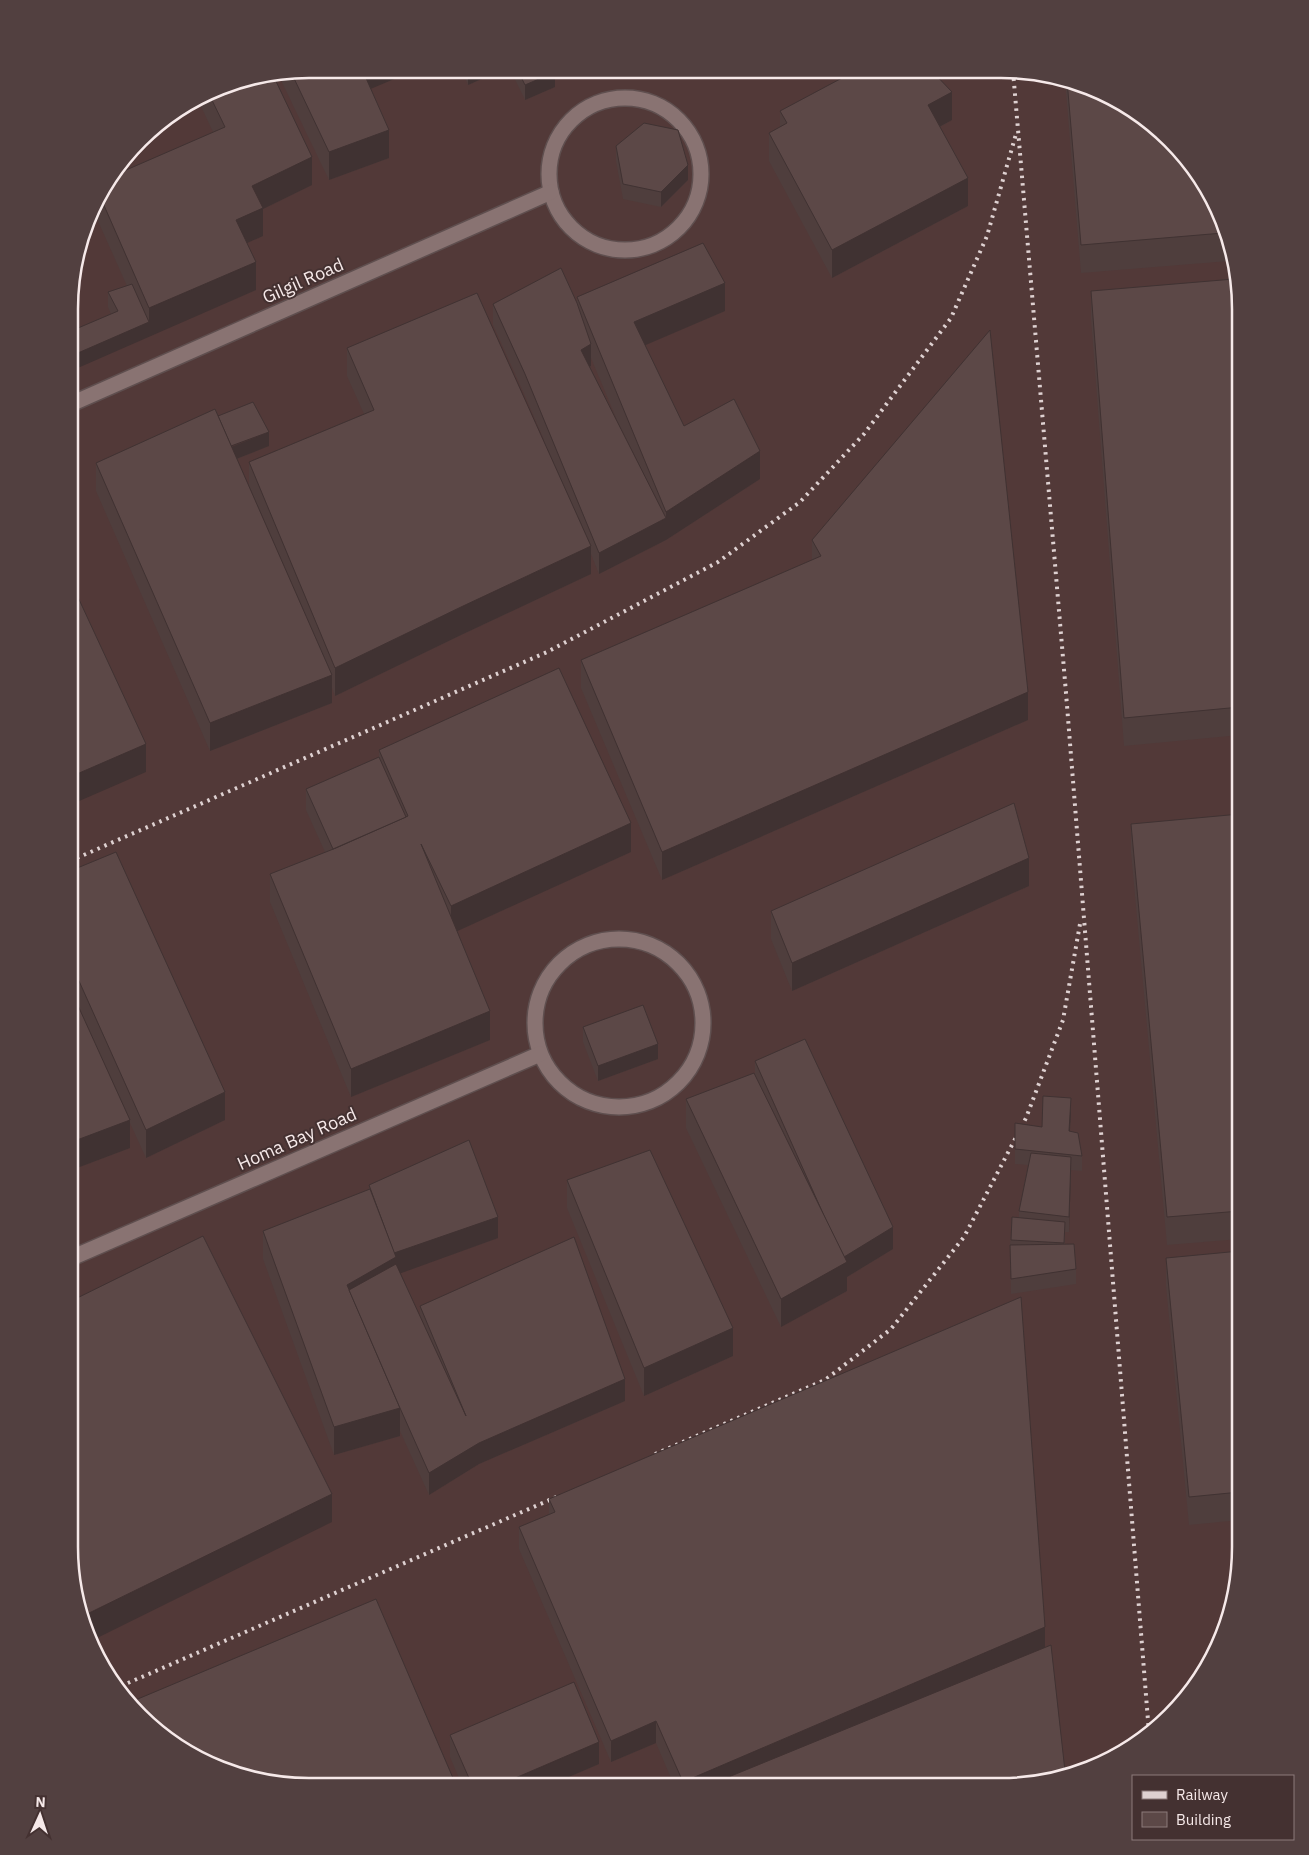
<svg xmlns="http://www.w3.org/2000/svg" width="1309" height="1855" font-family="'IBM Plex Sans',sans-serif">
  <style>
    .built { fill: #523938 }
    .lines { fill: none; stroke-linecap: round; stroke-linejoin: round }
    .lane-casing { stroke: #5f4f4f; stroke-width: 18 }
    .lane { stroke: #897372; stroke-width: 15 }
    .rail { stroke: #ded1d1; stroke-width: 4; stroke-dasharray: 2.5 5; stroke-linecap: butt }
    .wall { fill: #4f3e3d; fill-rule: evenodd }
    .shaded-wall { fill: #403232 }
    .building { fill: #5c4847; stroke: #403232 }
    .labels { text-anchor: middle; stroke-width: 4; stroke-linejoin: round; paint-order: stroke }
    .street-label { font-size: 18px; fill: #f6e9e9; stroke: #443131 }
    .rim { fill: none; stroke: #f6e9e9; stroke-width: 2.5 }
  </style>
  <rect width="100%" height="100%" fill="#443131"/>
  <path class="built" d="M308 69 1032 71 1092 87 1146 118 1216 203 1240 308V1563L1227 1624 1200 1680 1158 1727 1106 1762 1001 1786 277 1784 163 1737 93 1652 69 1547 71 277 101 189 151 128 231 82Z"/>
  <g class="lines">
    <defs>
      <g id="lane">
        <circle cx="625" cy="174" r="76"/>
        <path d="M71 404 551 192"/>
        <circle cx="619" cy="1023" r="84"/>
        <path d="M69 1259 540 1054"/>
      </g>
    </defs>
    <use href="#lane" class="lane-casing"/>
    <use href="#lane" class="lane"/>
    <g class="rail">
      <path d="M1013 71 1066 693 1149 1733"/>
      <path d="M70 861 547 652 718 562 800 502 864 434 951 318 987 236 1016 134"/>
      <path d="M655 1454 825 1380 891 1329 964 1237 1026 1118 1063 1020 1080 924"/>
      <path d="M121 1686 561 1495"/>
    </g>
  </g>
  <g class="wall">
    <path d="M308 69 371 89 389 158 329 180 278 74Z"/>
    <path d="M461 69H504L468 85Z"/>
    <path d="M510 69H554L555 87 525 100Z"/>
    <path d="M1065 80 1092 87 1216 203 1229 261 1081 273Z"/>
    <path d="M231 82 312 185 263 209V236L247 243 256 290 149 336 111 314 108 307V292L127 286 94 212V207L101 189 213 132 198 100Z"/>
    <path d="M780 111 952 120 940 127 968 206 832 278 769 161V133L780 127Z"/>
    <path d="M616 146 688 180 661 207 623 199 616 161Z"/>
    <path d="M1091 291 1240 308V735L1124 746 1091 319Z"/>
    <path d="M577 297 725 311 645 345 684 426 760 479 666 540 599 574 591 554V574L461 635 335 696 332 688V703L210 751 96 491V463L269 446 237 459 249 486V462L364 414 347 376V348L544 440 525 396 493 325V304L577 303ZM591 358 617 420 590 367 591 366Z"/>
    <path d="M812 540 1028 720 662 880 581 688V660L812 560Z"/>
    <path d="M379 750 631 852 457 931 490 1040 351 1097 270 902V874L325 852 306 810V789L379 757Z"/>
    <path d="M1240 814V1239L1167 1245 1131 852V824Z"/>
    <path d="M70 871 225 1120 146 1158 130 1123V1148L69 1171Z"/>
    <path d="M1029 886 792 991 771 939V911Z"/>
    <path d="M583 1027 658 1059 598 1081 583 1042Z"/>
    <path d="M755 1061 893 1249 847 1277V1291L781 1327 686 1128V1099L755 1075Z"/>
    <path d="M1071 1113 1070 1131 1082 1156V1171L1071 1170 1069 1232H1065V1244L1076 1269V1284L1011 1294 1010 1245 1012 1217 1019 1218V1211L1028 1165 1015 1164V1123L1042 1127Z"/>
    <path d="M567 1180 733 1356 644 1396 567 1208Z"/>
    <path d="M369 1185 498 1238 400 1273 420 1317V1306L625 1401 479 1464 429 1495 400 1431V1436L334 1455 263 1259V1231L369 1190Z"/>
    <path d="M1240 1251V1520L1189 1525 1166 1286V1258Z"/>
    <path d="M549 1499 1001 1786 674 1785 656 1743 611 1762 519 1549V1527L549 1515Z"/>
    <path d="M450 1735 599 1764 550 1785H462L450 1757Z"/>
  </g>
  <g class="shaded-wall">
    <path d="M361 69H418L361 93Z"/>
    <path d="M468 69H504L468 85Z"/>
    <path d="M555 72V87L525 100V85Z"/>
    <path d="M952 92V120L928 133V105Z"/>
    <path d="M389 130V158L329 180V152Z"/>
    <path d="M312 157V185L263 209V236L236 248V220L252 186Z"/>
    <path d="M688 165V180L661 207V192Z"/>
    <path d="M968 178V206L832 278V250Z"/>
    <path d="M256 262V290L71 371V356L149 322V308Z"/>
    <path d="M725 283V311L634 350V322Z"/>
    <path d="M591 344V366L581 372V350Z"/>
    <path d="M269 432V446L231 461V447Z"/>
    <path d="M760 451V479L666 540V512Z"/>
    <path d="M666 518V540L599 574V553Z"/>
    <path d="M591 546V574L461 635 335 696V668L461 607Z"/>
    <path d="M332 675V703L210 751V723Z"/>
    <path d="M1028 692V720L662 880V852Z"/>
    <path d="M146 744V772L70 805V777Z"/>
    <path d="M631 823V852L451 934V906Z"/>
    <path d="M1029 858V886L792 991V963Z"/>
    <path d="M490 1011V1040L351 1097V1069Z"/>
    <path d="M658 1044V1059L598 1081V1066Z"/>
    <path d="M225 1092V1120L146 1158V1130Z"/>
    <path d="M1071 1098V1113L1069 1146V1131Z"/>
    <path d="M130 1120V1148L69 1171V1143Z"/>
    <path d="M1071 1157V1172L1069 1232V1217Z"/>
    <path d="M498 1217V1238L396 1275 355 1309 347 1285 394 1253Z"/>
    <path d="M893 1227V1249L847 1277V1291L781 1327V1299L843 1257Z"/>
    <path d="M733 1328V1356L644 1396V1368Z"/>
    <path d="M625 1379V1401L479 1464 429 1495V1473L479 1443Z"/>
    <path d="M400 1408V1436L334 1455V1427Z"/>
    <path d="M332 1494V1522L91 1641 85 1615Z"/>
    <path d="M1045 1627V1649L726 1785H683V1782Z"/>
    <path d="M656 1721V1743L611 1762V1741Z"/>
    <path d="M599 1742V1764L550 1785H499Z"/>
  </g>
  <g class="building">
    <path d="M308 69H362L389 130 329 152 291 72Z"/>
    <path d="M517 69H554L555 72 525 85Z"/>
    <path d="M857 70 932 71 952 92 928 105 968 178 832 250 769 133 787 123 780 111Z"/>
    <path d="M273 75 312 157 252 186 263 208 236 220 256 262 149 308 99 194 101 189 110 177 225 127 209 94 231 82Z"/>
    <path d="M1067 80 1092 87 1146 118 1216 203 1223 233 1081 245Z"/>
    <path d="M644 123 678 130 688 165 661 192 623 184 616 146Z"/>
    <path d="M703 243 725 283 634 322 684 426 734 399 760 451 666 512 577 297Z"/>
    <path d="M561 268 577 303 591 344 581 350 666 518 599 553 525 374 493 304Z"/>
    <path d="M1234 279 1240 308V707L1124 718 1091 291Z"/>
    <path d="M132 284 149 322 71 356V331L118 311 108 292Z"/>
    <path d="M477 293 591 546 461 607 335 668 249 462 374 410 347 348Z"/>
    <path d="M990 330 1028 692 662 852 581 660 821 556 812 540Z"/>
    <path d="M253 402 269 432 231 446 218 416Z"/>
    <path d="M215 409 332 675 210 723 96 463Z"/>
    <path d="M70 580 146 744 70 777Z"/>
    <path d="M559 668 631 823 451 906 421 844 490 1011 351 1069 270 874 336 848 408 816 379 750Z"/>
    <path d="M379 757 406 817 333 849 306 789Z"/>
    <path d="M1014 803 1029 858 792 963 771 911Z"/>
    <path d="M1240 814V1211L1167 1217 1131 824Z"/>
    <path d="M116 852 225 1092 146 1130 70 961V871Z"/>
    <path d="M70 988 130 1120 69 1143Z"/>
    <path d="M643 1005 658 1044 598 1066 583 1027Z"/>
    <path d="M805 1039 893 1227 844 1257 829 1227 755 1061Z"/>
    <path d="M754 1073 847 1262 781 1299 686 1099Z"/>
    <path d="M1043 1096 1071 1098 1069 1131 1078 1133 1082 1156 1015 1149V1123L1042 1127Z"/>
    <path d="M469 1140 498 1217 394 1253 369 1185Z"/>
    <path d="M650 1150 733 1328 644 1368 567 1180Z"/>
    <path d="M1031 1153 1071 1157 1069 1217 1019 1211Z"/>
    <path d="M370 1189 396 1257 347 1285 400 1408 334 1427 263 1231Z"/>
    <path d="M1012 1217 1065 1222 1064 1243 1011 1240Z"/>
    <path d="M203 1236 332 1494 85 1615 69 1547V1302Z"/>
    <path d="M574 1237 625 1379 479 1443 429 1473 400 1408 349 1290 396 1264 466 1416 420 1306Z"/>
    <path d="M1074 1244 1076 1269 1011 1279 1010 1245Z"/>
    <path d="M1240 1251V1492L1189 1497 1166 1258Z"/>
    <path d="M1021 1297 1045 1627 683 1782 656 1721 611 1741 519 1527 555 1512 549 1499Z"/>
    <path d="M376 1599 456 1785 277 1784 217 1768 163 1737 133 1701Z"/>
    <path d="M1051 1645 1065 1771 1001 1786 709 1785Z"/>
    <path d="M574 1682 599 1742 499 1785H472L450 1735Z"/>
  </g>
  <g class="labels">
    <g class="street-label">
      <text transform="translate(303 281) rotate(-24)" y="6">Gilgil Road</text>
      <text transform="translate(297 1139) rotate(-24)" y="6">Homa Bay Road</text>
    </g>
  </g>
  <path d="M0 0H1309V1855H0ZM309 78H1001A231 231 0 0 1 1232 309V1547A231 231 0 0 1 1001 1778H309A231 231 0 0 1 78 1547V309A231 231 0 0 1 309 78Z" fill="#524040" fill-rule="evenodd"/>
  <path class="rim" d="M309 78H1001A231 231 0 0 1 1232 309V1547A231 231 0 0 1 1001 1778H309A231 231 0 0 1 78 1547V309A231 231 0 0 1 309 78Z"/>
  <rect x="1132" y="1775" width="162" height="65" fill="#443131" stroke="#8b7b7b"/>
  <rect x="1142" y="1791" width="25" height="8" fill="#ded1d1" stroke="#8b7b7b"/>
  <text x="1176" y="1800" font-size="15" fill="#f6e9e9">Railway</text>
  <rect x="1142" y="1812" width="25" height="15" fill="#5c4847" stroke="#8b7b7b"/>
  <text x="1176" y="1825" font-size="15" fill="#f6e9e9">Building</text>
  <g transform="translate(40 1815) rotate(3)" stroke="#443131" stroke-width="4" paint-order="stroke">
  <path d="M0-4L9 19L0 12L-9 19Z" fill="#f6e9e9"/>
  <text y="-8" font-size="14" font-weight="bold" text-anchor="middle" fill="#f6e9e9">N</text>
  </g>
</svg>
